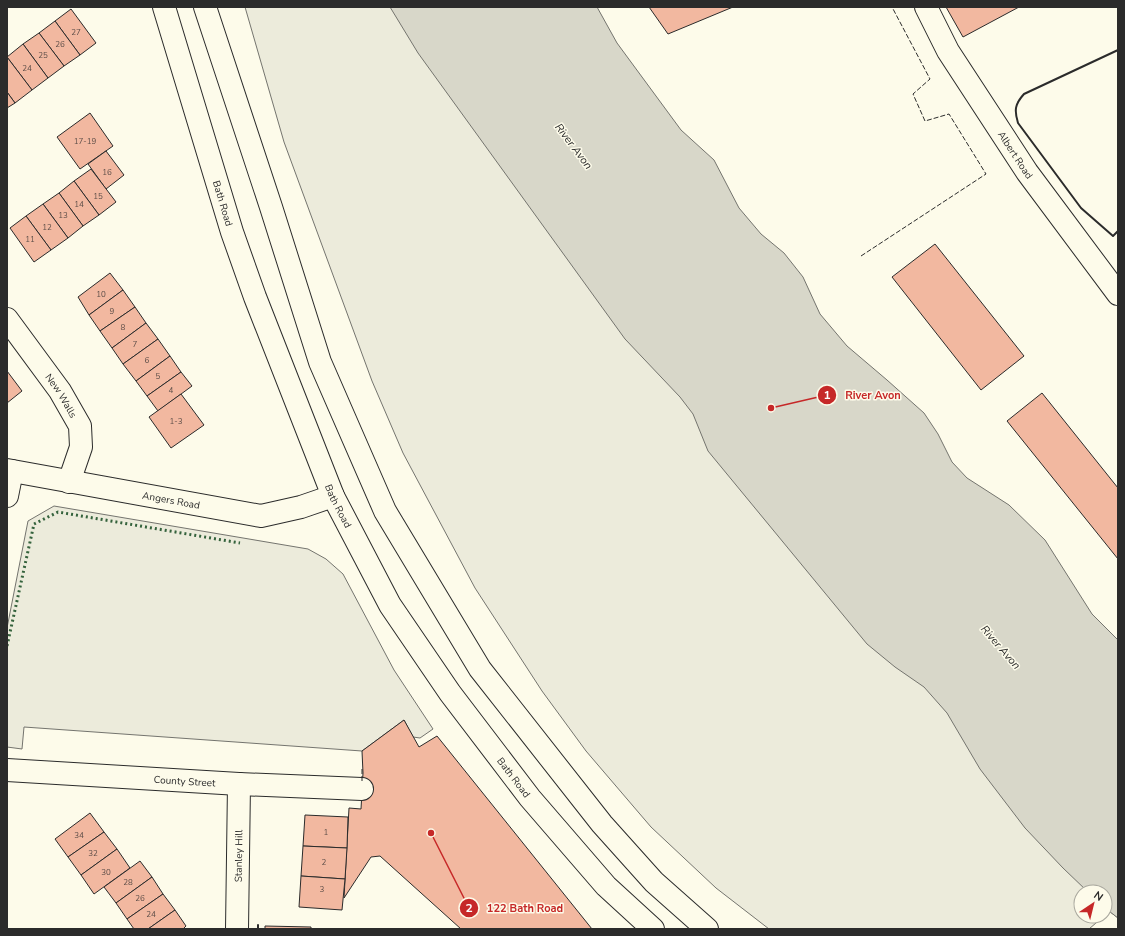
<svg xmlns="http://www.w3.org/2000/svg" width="1125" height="936" font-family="'Nunito Sans',sans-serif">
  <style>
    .green { fill: #ecebdb; stroke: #74746e }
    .water { fill: #d8d7c9; stroke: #74746e }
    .building { fill: #f2b8a0; stroke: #2b2b2b }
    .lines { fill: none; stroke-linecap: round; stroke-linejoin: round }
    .street-casing { stroke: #2b2b2b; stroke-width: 24 }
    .secondary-casing { stroke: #2b2b2b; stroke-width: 24 }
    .highway-casing { stroke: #2b2b2b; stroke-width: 24 }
    .street { stroke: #fdfbea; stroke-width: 22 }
    .secondary { stroke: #fdfbea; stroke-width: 22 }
    .highway { stroke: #fdfbea; stroke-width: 22 }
    .hedge { stroke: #34623c; stroke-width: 3; stroke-dasharray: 2 3; stroke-linecap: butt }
    .fence { stroke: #2b2b2b; stroke-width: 1; stroke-dasharray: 5 2; stroke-linecap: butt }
    .wall { stroke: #2b2b2b; stroke-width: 2 }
    .labels { text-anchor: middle; stroke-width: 3; stroke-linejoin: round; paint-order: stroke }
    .number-label { font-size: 8px; fill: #5d4e48 }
    .street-label { font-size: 10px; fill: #2b2b2b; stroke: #fdfbea }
    .water-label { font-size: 11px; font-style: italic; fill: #2b2b2b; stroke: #fdfbea }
    .leader { fill: none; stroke: #c62828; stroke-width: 1.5 }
    .callout-dot { fill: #c62828; stroke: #fdfbea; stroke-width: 1.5 }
    .mark-label { font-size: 12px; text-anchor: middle; font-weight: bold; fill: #fff }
    .callout-label { font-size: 11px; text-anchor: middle; font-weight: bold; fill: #c62828; stroke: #fdfbea; stroke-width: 3; stroke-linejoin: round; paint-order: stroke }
  </style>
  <rect width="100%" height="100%" fill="#fdfbea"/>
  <g class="green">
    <path d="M245 7H448L1097 814 1118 918 1109 911 1105 915V892H1081V916H1104L1089 929H769L716 888 651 827 586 751 542 691 475 588 403 453 372 381 284 142Z"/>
    <path d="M54 506 308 549 326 559 343 574 394 670 433 729 420 738 413 737 404 720 362 751 24 727 22 749 7 747V628L28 521Z"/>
  </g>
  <path class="water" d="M390 7H597L617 43 681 130 714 160 739 208 761 234 784 253 803 277 820 314 847 346 887 380 924 413 938 434 952 462 967 478 1009 505 1045 540 1092 614 1118 640V918L1105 908V892H1088L1063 868 1025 828 980 769 947 713 924 687 895 667 867 644 708 451 693 414 680 397 625 339 418 53Z"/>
  <g class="building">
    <path d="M649 7H733L668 34Z"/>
    <path d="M946 7H1019L963 37Z"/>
    <path d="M71 9 96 43 80 55 55 21Z"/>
    <path d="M55 21 80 55 64 66 39 33Z"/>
    <path d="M39 33 64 66 48 78 23 44Z"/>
    <path d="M23 44 48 78 32 90 7 57Z"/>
    <path d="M7 57 32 90 15 103 7 92Z"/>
    <path d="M7 92 15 103 7 108Z"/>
    <path d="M90 113 113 146 80 169 57 137Z"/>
    <path d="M106 151 124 175 106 189 88 164Z"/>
    <path d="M91 169 116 202 99 215 74 181Z"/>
    <path d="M74 181 99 215 83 226 59 193Z"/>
    <path d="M59 193 83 226 68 238 43 204Z"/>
    <path d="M43 204 68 238 51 250 26 216Z"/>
    <path d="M26 216 51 250 34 262 10 228Z"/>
    <path d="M935 244 1024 356 981 390 892 277Z"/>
    <path d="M110 273 123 290 89 315 78 297Z"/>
    <path d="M123 290 135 307 100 331 89 315Z"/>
    <path d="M135 307 146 323 112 348 100 331Z"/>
    <path d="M146 323 158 339 123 364 112 348Z"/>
    <path d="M158 339 170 356 136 381 123 364Z"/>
    <path d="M170 356 181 372 147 396 136 381Z"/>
    <path d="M7 371 22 391 7 403Z"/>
    <path d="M181 372 192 386 158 411 147 396Z"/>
    <path d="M1042 393 1118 488V559L1007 421Z"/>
    <path d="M181 394 204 425 171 448 149 417Z"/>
    <path d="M404 720 419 747 437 736 592 929H461L380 856 371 857 344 898 349 808 361 809 363 773 362 751Z"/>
    <path d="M90 813 104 832 68 857 55 839Z"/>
    <path d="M305 815 348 817 347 848 303 846Z"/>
    <path d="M104 832 117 849 81 875 68 857Z"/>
    <path d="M303 846 347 848 345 879 301 876Z"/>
    <path d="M117 849 130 868 94 894 81 875Z"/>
    <path d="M140 861 152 877 116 903 104 887Z"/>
    <path d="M301 876 345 879 342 910 299 907Z"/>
    <path d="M152 877 163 894 127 919 116 903Z"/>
    <path d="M163 894 175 910 148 929H134L127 919Z"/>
    <path d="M175 910 186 926 183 929H148Z"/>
    <path d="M265 926 311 927V929H265Z"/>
  </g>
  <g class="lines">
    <defs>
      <g id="street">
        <path id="s1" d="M7 319 60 391 80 426 81 447 69 482"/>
        <path id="s2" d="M7 470 261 516 301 507 333 496"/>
        <path d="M7 496 12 471"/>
        <path id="s3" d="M7 770 239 784 362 789"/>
        <path id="s4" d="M237 929 239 784"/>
      </g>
      <g id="secondary">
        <path id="s5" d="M926 7 948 51 1027 172 1118 294"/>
      </g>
      <g id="highway">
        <path id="s6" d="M164 7 232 232 255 297 333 496 390 605 450 693 530 798 606 886 653 929"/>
        <path d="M205 7 271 207 320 362 385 511 480 669 602 824 654 882 707 929"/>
      </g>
    </defs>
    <use href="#street" class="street-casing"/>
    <use href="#secondary" class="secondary-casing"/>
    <use href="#highway" class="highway-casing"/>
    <use href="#street" class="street"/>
    <use href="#secondary" class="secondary"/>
    <use href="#highway" class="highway"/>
    <path class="hedge" d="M7 646 34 524 58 512 240 543"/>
    <g class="fence">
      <path d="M861 256 986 174 949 114 925 121 913 94 930 79 892 7"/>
      <path d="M362 781V767"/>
    </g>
    <g class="wall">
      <path d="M1118 50 1024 94C1015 104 1014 110 1018 123L1081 208 1113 236 1118 231"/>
      <path d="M258 929V925"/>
    </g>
  </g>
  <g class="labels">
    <g class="number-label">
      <text x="76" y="35">27</text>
      <text x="60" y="47">26</text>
      <text x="43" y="58">25</text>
      <text x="27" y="71">24</text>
      <text x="85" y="144">17-19</text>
      <text x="107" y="175">16</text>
      <text x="98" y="199">15</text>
      <text x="79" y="207">14</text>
      <text x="63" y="218">13</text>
      <text x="47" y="230">12</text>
      <text x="30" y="242">11</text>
      <text x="101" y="297">10</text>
      <text x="112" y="314">9</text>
      <text x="123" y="330">8</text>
      <text x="135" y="347">7</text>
      <text x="147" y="363">6</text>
      <text x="158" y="379">5</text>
      <text x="171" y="393">4</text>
      <text x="176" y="424">1-3</text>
      <text x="326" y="835">1</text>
      <text x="79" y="838">34</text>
      <text x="93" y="856">32</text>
      <text x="324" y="865">2</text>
      <text x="106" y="875">30</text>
      <text x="128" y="885">28</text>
      <text x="322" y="892">3</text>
      <text x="140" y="901">26</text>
      <text x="151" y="917">24</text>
    </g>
    <g class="street-label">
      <text dy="4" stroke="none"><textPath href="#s5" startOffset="173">Albert Road</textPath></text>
      <text dy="4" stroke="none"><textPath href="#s6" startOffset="205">Bath Road</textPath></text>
      <text dy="4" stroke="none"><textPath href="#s1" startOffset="94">New Walls</textPath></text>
      <text dy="4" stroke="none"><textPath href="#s2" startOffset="167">Angers Road</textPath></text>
      <text dy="4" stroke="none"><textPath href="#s6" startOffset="529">Bath Road</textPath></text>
      <text dy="4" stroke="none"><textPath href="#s6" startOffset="853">Bath Road</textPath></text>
      <text dy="4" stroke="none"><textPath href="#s3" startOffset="178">County Street</textPath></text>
      <text dy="4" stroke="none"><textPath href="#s4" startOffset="73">Stanley Hill</textPath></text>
    </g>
    <g class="water-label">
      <text transform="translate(574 146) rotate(53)" y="4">River Avon</text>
      <text transform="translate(1001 647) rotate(49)" y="4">River Avon</text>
    </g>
  </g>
  <path class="leader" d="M771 408L827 395M431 833L469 908"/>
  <g class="callout-dot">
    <circle cx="771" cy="408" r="4"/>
    <circle cx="431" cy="833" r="4"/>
    <circle cx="827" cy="395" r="10"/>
    <circle cx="469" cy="908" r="10"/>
  </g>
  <g class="mark-label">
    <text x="827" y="399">1</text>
    <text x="469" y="912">2</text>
  </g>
  <g class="callout-label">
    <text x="873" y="399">River Avon</text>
    <text x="525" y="912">122 Bath Road</text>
  </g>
  <rect width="1125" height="936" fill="none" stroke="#2b2b2b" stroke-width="16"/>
  <g transform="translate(1093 904) rotate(35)"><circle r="19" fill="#fdfbea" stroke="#a9a89e"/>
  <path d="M0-3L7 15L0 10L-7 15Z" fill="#c62828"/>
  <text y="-6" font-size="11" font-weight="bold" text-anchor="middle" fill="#2b2b2b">N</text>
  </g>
</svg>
